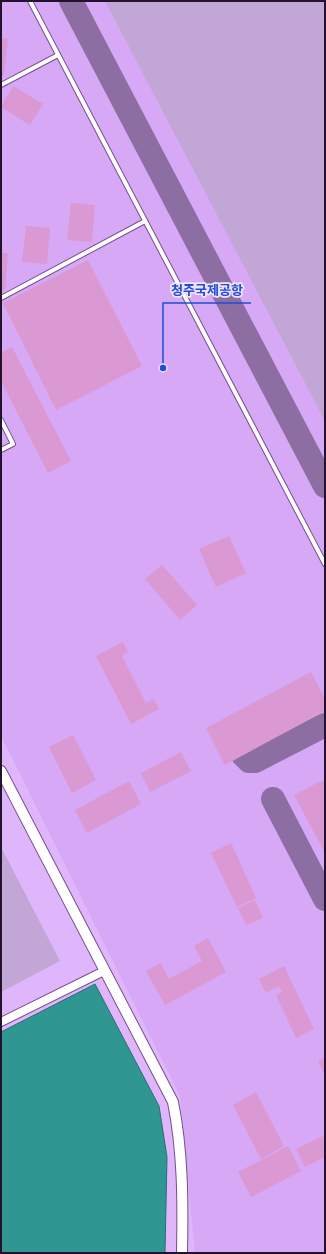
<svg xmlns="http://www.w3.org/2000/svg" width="326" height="1254" font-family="Overpass,'Noto Sans KR',sans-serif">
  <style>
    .built { fill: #d6a8f6 }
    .green { fill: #c2a6d6 }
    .water { fill: #309692; stroke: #2c6e73 }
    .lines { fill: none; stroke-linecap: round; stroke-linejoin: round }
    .taxiway { stroke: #8d6ea2; stroke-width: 24 }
    .building { fill: #da99d2 }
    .service-casing { stroke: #754e8e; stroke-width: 6 }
    .minor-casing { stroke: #754e8e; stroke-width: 10 }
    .tertiary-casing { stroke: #754e8e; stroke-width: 12 }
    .service { stroke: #fff; stroke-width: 4 }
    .minor { stroke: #fff; stroke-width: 8 }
    .tertiary { stroke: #fff; stroke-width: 10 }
    .leader { fill: none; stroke: #1d4ed8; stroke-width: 1.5 }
    .callout-dot { fill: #1d4ed8; stroke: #f2e2ff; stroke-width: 1.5 }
    .callout-label { font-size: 13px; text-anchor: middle; font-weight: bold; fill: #1d4ed8; stroke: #f2e2ff; stroke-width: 3.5; stroke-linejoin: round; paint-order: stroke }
  </style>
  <rect width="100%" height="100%" fill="#dfb5fc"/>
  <path class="built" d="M1 1H325V1253H195L180 1096 1 736Z"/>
  <g class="green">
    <path d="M105 1H325V421Z"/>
    <path d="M1 847 60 961 1 992Z"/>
  </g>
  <path class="water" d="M95 984 159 1106 167 1157 165 1253H1V1032Z"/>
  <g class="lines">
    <g class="taxiway">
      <path d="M71 1 325 486"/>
      <path d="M243 755 249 761H255L325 725"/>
      <path d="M273 799 325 899"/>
    </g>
  </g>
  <g class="building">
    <path d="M1 38 8 39 4 75H1Z"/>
    <path d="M13 86 43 104 30 125 1 107Z"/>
    <path d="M71 203 95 205 92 242 67 240Z"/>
    <path d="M26 226 50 228 47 264 22 262Z"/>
    <path d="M1 253H8L5 290H1Z"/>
    <path d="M88 260 142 366 56 410 3 303Z"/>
    <path d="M12 347 71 461 48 473 1 381V353Z"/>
    <path d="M229 536 246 573 216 587 199 549Z"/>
    <path d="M162 565 197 605 180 620 145 579Z"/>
    <path d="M123 642 128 652 122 656 146 703 153 699 159 709 131 724 96 656Z"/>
    <path d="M311 672 325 699V711L225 765 206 728Z"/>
    <path d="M73 735 96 780 72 793 49 747Z"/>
    <path d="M181 752 191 771 150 792 141 773Z"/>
    <path d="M323 780 325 784V853L294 795Z"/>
    <path d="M129 781 141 804 87 833 75 810Z"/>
    <path d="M231 843 256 898 237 907 211 853Z"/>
    <path d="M255 900 263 918 246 925 238 908Z"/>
    <path d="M208 938 226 972 165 1005 146 971 161 963 169 979 202 961 194 946Z"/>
    <path d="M284 966 314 1029 296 1038 276 995 282 992 279 986 266 993 259 979Z"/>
    <path d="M325 1058V1076L318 1061Z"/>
    <path d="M256 1092 284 1146 261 1159 233 1105Z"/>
    <path d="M325 1135V1157L305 1167 296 1149Z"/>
    <path d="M288 1146 301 1171 251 1197 238 1172Z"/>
  </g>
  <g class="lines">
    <defs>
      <g id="service">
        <path d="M30 1 325 564"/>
        <path d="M1 85 58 55"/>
        <path d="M1 298 145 221"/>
        <path d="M1 420 13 444 1 450"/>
      </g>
      <path id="minor" d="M1 1022 104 971"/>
      <path id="tertiary" d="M1 771 173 1102C183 1152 183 1203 182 1253"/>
    </defs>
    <use href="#service" class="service-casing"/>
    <use href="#minor" class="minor-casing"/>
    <use href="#tertiary" class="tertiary-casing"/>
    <use href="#service" class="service"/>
    <use href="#minor" class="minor"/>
    <use href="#tertiary" class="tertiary"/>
  </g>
  <path class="leader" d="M163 368L163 303H251"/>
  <circle class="callout-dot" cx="163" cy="368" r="4"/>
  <g class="callout-label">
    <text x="207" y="295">청주국제공항</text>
  </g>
  <rect width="326" height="1254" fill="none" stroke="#22122c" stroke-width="4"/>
</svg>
